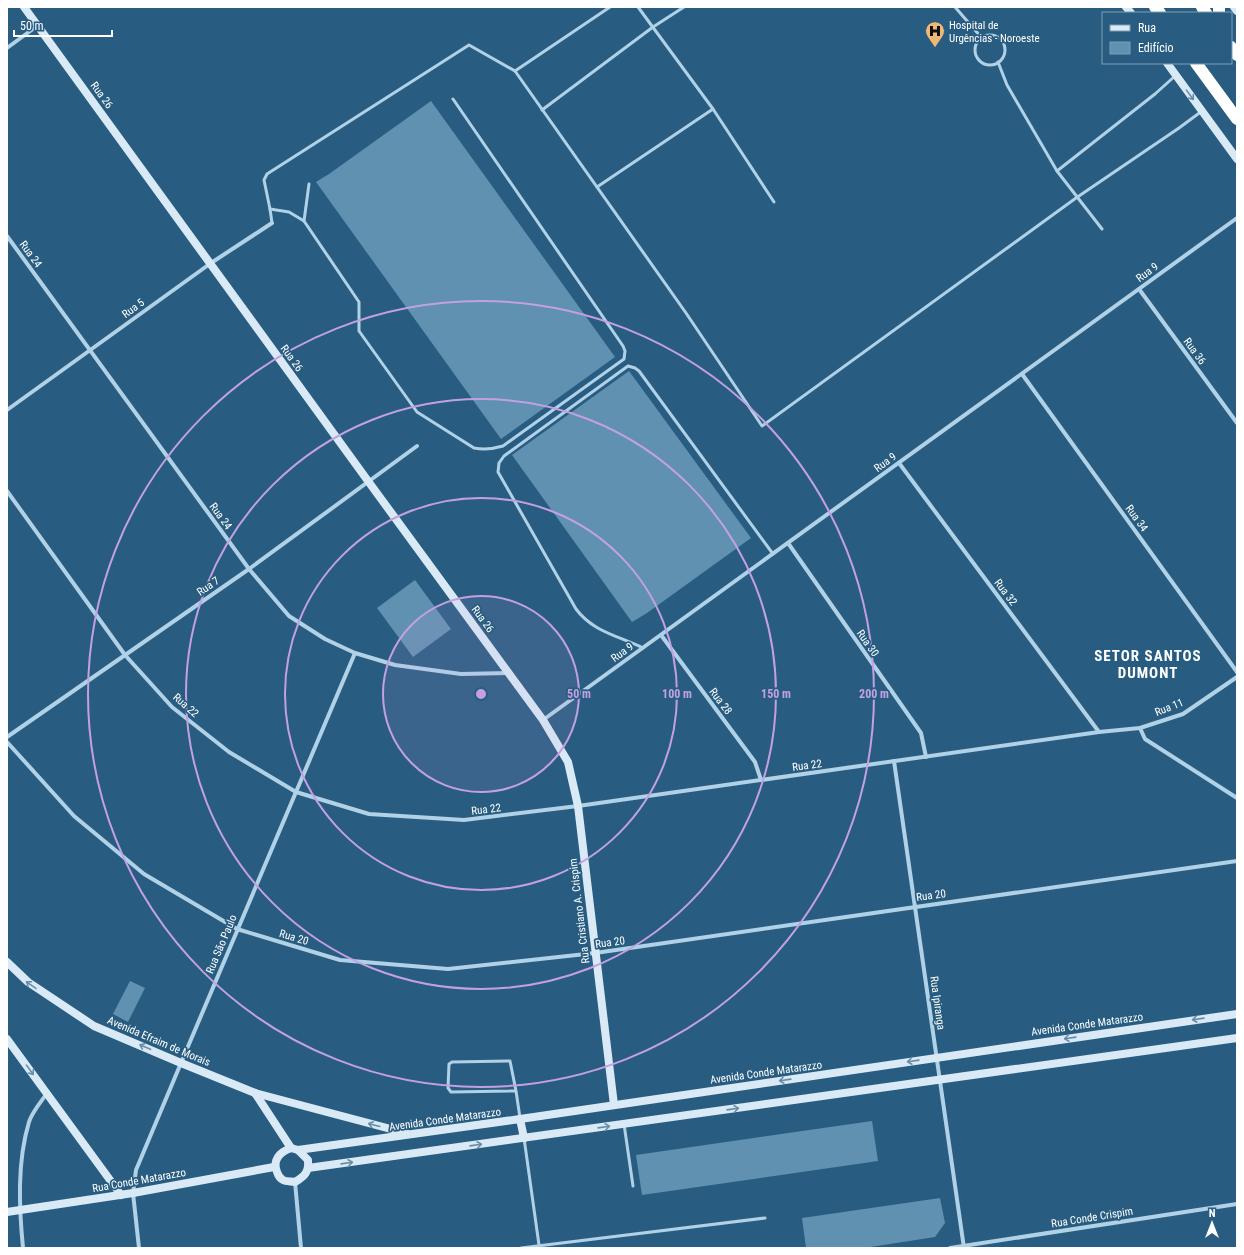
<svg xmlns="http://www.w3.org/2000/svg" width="1244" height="1255" font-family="'Roboto Condensed',sans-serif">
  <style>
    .building { fill: #6091b1 }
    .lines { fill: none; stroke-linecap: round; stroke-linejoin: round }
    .lane { stroke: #b0d1e6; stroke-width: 3 }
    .street { stroke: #b0d1e6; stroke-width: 4 }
    .secondary { stroke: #d9eaf6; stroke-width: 8 }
    .highway { stroke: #fff; stroke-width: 12 }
    .oneway { stroke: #668eaa }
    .ring { fill: none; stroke: #c4a0e2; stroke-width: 2 }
    .labels { text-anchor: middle; stroke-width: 3.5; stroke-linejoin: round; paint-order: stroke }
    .poi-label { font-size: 11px; fill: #fff; stroke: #285d81; text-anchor: start }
    .street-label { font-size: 11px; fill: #fff; stroke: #285d81 }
    .district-label { font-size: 15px; font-weight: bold; letter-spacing: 1px; fill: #fff; stroke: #285d81 }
    .centre { fill: #c4a0e2; stroke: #285d81; stroke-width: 2 }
    .ring-label { font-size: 12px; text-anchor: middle; font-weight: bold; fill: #c4a0e2; stroke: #285d81; stroke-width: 3.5; stroke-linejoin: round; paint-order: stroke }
  </style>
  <rect width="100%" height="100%" fill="#285d81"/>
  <g class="building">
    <path d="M431 101 615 357 501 439 316 182 329 174Z"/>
    <path d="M629 371 751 538 647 613 632 622 512 455Z"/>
    <path d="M415 580 451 629 413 657 377 608Z"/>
    <path d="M130 981 145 988 128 1022 113 1014Z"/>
    <path d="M872 1121 878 1161 642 1195 636 1155Z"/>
    <path d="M940 1198 945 1223 935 1237 864 1248H806L802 1218Z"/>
  </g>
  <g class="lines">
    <g class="lane">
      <path d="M638 7 713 109"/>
      <path d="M955 7 981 37"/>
      <circle cx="990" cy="50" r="15"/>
      <path d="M998 62 1007 85 1057 171 1102 229"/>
      <path d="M515 71 610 7"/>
      <path d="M542 110 653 27 684 7"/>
      <path d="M1057 171 1155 94 1175 76"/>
      <path d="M597 187 713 109 774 202"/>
      <path d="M270 209 289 212 304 221 359 302V331L417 412 474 448C485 450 493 449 503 446L624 359 625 351 623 346 453 99"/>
      <path d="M304 221 309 184"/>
      <path d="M272 223 270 209 264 180 267 174 469 45 515 71 686 313 762 426 1076 198 1179 128 1202 111"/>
      <path d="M643 648C619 636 593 632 576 609L498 472 499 463 504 456 628 366 635 368 639 371 773 554"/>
      <path d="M516 1091 451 1092 448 1088 449 1064 452 1062 508 1061H510L516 1091 520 1118"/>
      <path d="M624 1124 633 1186"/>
      <path d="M524 1138 539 1245"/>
      <path d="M521 1248 765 1218"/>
    </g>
    <g class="street">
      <path d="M7 48 37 26"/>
      <path d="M7 236 249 569 289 616 325 639 355 653 395 665 461 674 509 673"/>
      <path d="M1139 289 1237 423"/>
      <path d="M1022 374 1237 672"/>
      <path d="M7 410 211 263 272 223"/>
      <path d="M899 463 1099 732"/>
      <path d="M7 491 125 655 172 707 229 752 296 792 369 814 464 820 578 806 1099 732 1140 728 1183 714 1237 677"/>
      <path d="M788 543 921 733 926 757"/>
      <path d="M661 635 755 762 761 780"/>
      <path d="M543 720 1237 218"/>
      <path d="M1140 728 1145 739 1237 798"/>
      <path d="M7 737 249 569 417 446"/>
      <path d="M7 742 74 816 144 874 237 929 340 960 448 969 595 953 1237 861"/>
      <path d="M894 761 964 1248"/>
      <path d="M295 1182 301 1248"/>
      <path d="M23 1248C19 1207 17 1162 29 1122 32 1112 41 1102 47 1093"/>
      <path d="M139 1248 133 1193 136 1170 181 1063 355 653"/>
      <path d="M950 1248 1237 1204"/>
    </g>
    <g class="secondary">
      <path d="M24 7 368 481 543 720 568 762 578 806 614 1105"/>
      <path d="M1126 7 1131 13"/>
      <path d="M1234 7 1237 11"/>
      <path d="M1167 63 1237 159"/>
      <path d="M7 962 28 982 94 1026 181 1063 255 1093 406 1133"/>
      <path d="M7 1039 121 1195"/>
      <path d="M255 1093 291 1148"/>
      <path d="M520 1119 524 1138"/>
      <path d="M291 1148 298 1150 308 1160C309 1172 305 1176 295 1182 292 1181 286 1182 283 1180 279 1178 278 1175 277 1172 272 1160 280 1152 291 1148Z"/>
      <path d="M298 1150 520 1119 1237 1014"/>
      <path d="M308 1168 1237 1038"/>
      <path d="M7 1212 133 1193 274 1167"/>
    </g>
    <g class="highway">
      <path d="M1155 7 1160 13"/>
      <path d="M1202 7 1206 13"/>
      <path d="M1219 13V7"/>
      <path d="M1231 47 1237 55"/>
      <path d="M1196 63 1237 119"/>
    </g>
  </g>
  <defs><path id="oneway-shaft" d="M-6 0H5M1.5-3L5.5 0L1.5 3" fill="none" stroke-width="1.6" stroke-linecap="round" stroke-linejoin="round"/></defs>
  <g class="oneway">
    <use href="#oneway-shaft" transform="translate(1190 95) rotate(54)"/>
    <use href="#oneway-shaft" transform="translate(31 985) rotate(-145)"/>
    <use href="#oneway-shaft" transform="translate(1198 1019) rotate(172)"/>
    <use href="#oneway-shaft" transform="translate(1070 1038) rotate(172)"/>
    <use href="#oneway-shaft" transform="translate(145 1047) rotate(-157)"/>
    <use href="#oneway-shaft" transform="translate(913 1061) rotate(172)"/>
    <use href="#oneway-shaft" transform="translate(30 1070) rotate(54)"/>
    <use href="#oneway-shaft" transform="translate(785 1080) rotate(172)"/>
    <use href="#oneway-shaft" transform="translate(733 1109) rotate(-8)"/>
    <use href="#oneway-shaft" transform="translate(374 1125) rotate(-165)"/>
    <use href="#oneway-shaft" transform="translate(604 1127) rotate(-8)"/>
    <use href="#oneway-shaft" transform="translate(476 1145) rotate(-8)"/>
    <use href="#oneway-shaft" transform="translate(347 1163) rotate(-8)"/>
  </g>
  <circle cx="481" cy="694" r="98" fill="#c4a0e2" fill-opacity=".12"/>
  <g class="ring">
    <circle cx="481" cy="694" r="98"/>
    <circle cx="481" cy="694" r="196"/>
    <circle cx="481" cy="694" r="295"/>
    <circle cx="481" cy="694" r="393"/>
  </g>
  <defs>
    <symbol id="hospital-pin" viewBox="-11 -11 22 30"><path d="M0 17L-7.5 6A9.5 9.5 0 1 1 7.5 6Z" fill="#eeb876" stroke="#285d81"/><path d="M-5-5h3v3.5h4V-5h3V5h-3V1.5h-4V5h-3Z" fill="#111"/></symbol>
  </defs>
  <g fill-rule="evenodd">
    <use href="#hospital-pin" x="924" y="20" width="22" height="30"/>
  </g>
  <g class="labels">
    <g class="poi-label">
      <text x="949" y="29">Hospital de<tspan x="949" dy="13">Urgências - Noroeste</tspan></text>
    </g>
    <g class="street-label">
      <text transform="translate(102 95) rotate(54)" y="4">Rua 26</text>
      <text transform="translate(31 254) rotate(54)" y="4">Rua 24</text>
      <text transform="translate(1147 272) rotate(-36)" y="4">Rua 9</text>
      <text transform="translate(133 308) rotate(-36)" y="4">Rua 5</text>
      <text transform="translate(1195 351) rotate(54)" y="4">Rua 36</text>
      <text transform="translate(292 358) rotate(54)" y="4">Rua 26</text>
      <text transform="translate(885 462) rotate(-36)" y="4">Rua 9</text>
      <text transform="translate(221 516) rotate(54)" y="4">Rua 24</text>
      <text transform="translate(1137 518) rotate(54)" y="4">Rua 34</text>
      <text transform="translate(208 586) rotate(-35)" y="4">Rua 7</text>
      <text transform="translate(1006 592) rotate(53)" y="4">Rua 32</text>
      <text transform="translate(483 619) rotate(54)" y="4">Rua 26</text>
      <text transform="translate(868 643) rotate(55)" y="4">Rua 30</text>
      <text transform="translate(622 652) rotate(-36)" y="4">Rua 9</text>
      <text transform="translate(721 701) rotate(53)" y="4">Rua 28</text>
      <text transform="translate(186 705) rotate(41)" y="4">Rua 22</text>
      <text transform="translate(1169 707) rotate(-22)" y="4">Rua 11</text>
      <text transform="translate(807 765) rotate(-8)" y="4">Rua 22</text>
      <text transform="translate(486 809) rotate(-7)" y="4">Rua 22</text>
      <text transform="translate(931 895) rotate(-8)" y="4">Rua 20</text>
      <text transform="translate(579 911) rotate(-97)" y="4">Rua Cristiano A. Crispim</text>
      <text transform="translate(294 937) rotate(17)" y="4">Rua 20</text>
      <text transform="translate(610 942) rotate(-8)" y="4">Rua 20</text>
      <text transform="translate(221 944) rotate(-67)" y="4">Rua São Paulo</text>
      <text transform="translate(938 1003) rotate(82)" y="4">Rua Ipiranga</text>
      <text transform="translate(1087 1024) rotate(-8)" y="4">Avenida Conde Matarazzo</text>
      <text transform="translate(159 1041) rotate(23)" y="4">Avenida Efraim de Morais</text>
      <text transform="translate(766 1072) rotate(-8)" y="4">Avenida Conde Matarazzo</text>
      <text transform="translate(445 1119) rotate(-8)" y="4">Avenida Conde Matarazzo</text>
      <text transform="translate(139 1180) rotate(-10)" y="4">Rua Conde Matarazzo</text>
      <text transform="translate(1092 1217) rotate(-9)" y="4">Rua Conde Crispim</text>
    </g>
    <g class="district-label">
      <text x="1148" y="661">SETOR SANTOS<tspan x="1148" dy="17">DUMONT</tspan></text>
    </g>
  </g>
  <circle cx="481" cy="694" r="6" class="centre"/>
  <g class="ring-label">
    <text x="579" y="698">50 m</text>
    <text x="677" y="698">100 m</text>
    <text x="776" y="698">150 m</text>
    <text x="874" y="698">200 m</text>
  </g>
  <rect width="1244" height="1255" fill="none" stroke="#ffffff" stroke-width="16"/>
  <rect x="1102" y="12" width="130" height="52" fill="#285d81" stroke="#7e9eb3"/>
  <rect x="1110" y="25" width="20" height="6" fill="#d9eaf6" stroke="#7e9eb3"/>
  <text x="1138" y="32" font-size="12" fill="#ffffff">Rua</text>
  <rect x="1110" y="42" width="20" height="12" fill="#6091b1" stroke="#7e9eb3"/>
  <text x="1138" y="52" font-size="12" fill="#ffffff">Edifício</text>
  <g transform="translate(1212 1223)" stroke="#285d81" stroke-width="3" paint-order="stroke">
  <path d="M0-3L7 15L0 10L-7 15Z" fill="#ffffff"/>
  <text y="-6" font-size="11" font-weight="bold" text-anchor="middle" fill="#ffffff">N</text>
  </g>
  <path d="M14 30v6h98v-6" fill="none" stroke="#ffffff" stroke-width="2"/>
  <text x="20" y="30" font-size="12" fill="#ffffff" stroke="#285d81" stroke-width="3" paint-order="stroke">50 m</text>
</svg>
